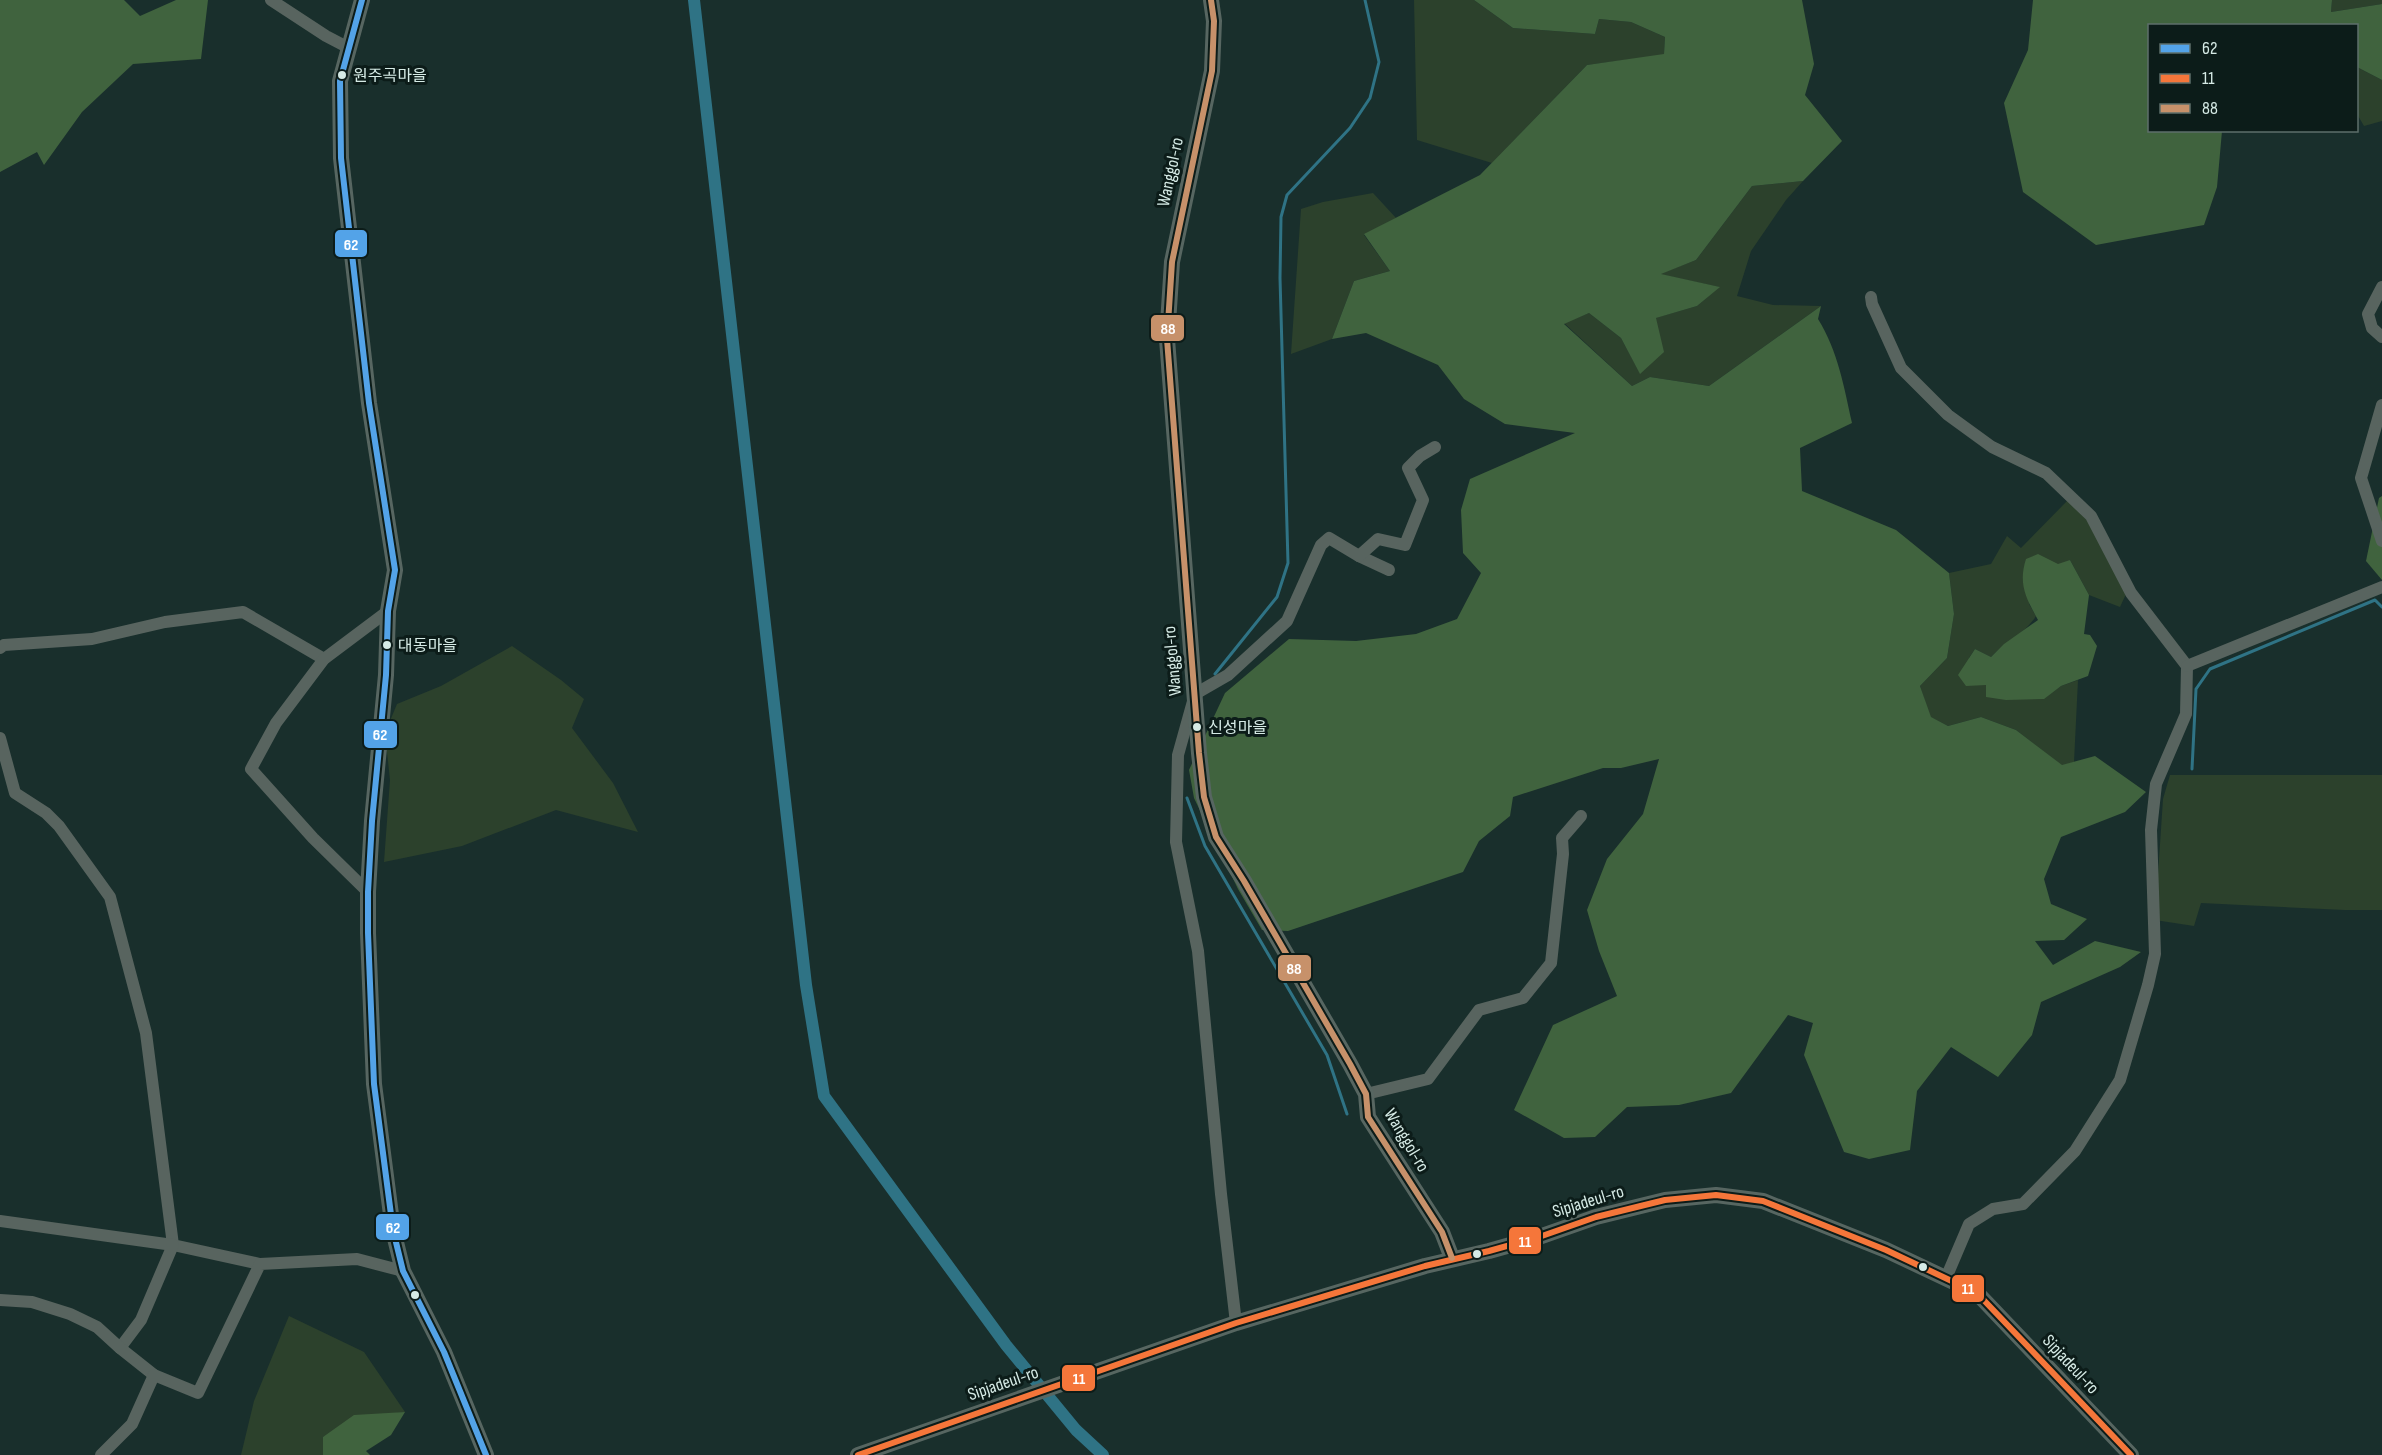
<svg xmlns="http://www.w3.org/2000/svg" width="2382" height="1455" font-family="'Sofia Sans Condensed','Noto Sans KR',sans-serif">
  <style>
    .green { fill: #2c412c }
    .forest { fill: #40633e }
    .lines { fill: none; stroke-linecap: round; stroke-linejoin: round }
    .stream { stroke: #2f7385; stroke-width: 3 }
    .canal { stroke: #2f7385; stroke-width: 12 }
    .street { stroke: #58645f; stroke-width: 12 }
    .secondary { stroke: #576661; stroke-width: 16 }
    .bus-1-casing { stroke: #0c1c19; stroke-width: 10 }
    .bus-2-casing { stroke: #0c1c19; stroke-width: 10 }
    .bus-3-casing { stroke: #0c1c19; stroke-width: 10 }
    .bus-1 { stroke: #53a3e8; stroke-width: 6 }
    .bus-2 { stroke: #f5763a; stroke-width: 6 }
    .bus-3 { stroke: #c7916a; stroke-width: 6 }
    .bus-dot { fill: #d6ebe6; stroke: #0c1c19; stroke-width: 2 }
    .labels { text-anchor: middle; stroke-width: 6; stroke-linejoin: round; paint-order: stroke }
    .bus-label { font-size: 16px; fill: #d6ebe6; stroke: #0c1c19; text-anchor: start }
    .street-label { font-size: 18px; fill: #d6ebe6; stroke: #0c1c19 }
    .line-badge { stroke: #0c1c19; stroke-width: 2 }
    .badge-label { font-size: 16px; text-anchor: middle; font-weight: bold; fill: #fff }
  </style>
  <rect width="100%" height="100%" fill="#192f2c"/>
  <g class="green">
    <path d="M1414 0H1474L1513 28 1595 34 1599 19 1631 22 1665 37 1664 55 1587 65 1492 163 1417 140Z"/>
    <path d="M2332 0H2382V4L2331 12Z"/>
    <path d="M2357 67 2382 80V121L2364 126 2357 114Z"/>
    <path d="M1803 181 1786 200 1751 251 1737 296 1773 305 1821 306 1709 386 1650 377 1632 386 1564 323 1589 313 1621 338 1640 373 1655 318 1697 306 1719 287 1659 274 1696 260 1752 186Z"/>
    <path d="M1373 193 1396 218 1364 235 1390 271 1354 281 1332 339 1291 354 1301 209 1323 202Z"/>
    <path d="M2068 500 2087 518 2126 594 2120 607 2089 595 2070 560 2029 604 2036 616C2025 634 2005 642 1991 657L1975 649 1969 658 1986 685 2024 698 2041 699 2061 686 2078 680 2074 762 2062 766 2016 730 1981 717 1948 726 1930 717 1920 686 1947 658 1954 614 1949 573 1991 564 2007 536 2021 548Z"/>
    <path d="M512 646 561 680 584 699 572 728 613 783 638 832 556 810 462 846 384 862 390 780 385 733 397 704 441 686Z"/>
    <path d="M2170 775H2382V910H2345L2201 903 2194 926 2155 920 2163 799Z"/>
    <path d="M289 1316 364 1352 405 1412 387 1414 323 1437V1455H241L254 1401Z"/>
  </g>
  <g class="forest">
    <path d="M0 0H124L140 16 176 0H208L201 59 133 64 82 112 44 165 37 152 0 172Z"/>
    <path d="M1474 0H1802L1814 64 1805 95 1842 141 1803 181 1752 186 1696 260 1661 274 1720 287 1697 306 1656 318 1664 352 1640 374 1621 338 1589 313 1564 324 1632 386 1650 377 1709 386 1821 306 1818 319C1838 351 1844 387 1852 423L1800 448 1802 491 1896 530 1949 573 1954 614 1947 658 1920 686 1931 717 1948 726 1981 717 2016 730 2062 765 2095 756 2146 792 2125 812 2061 837 2044 879 2051 904 2087 919 2064 940 2035 941 2053 965 2095 941 2141 952 2120 967 2041 1002 2032 1035 1998 1077 1951 1047 1917 1091 1910 1150 1869 1159 1844 1152 1804 1055 1813 1023 1788 1015 1731 1093 1679 1105 1627 1107 1595 1137 1564 1138 1514 1110 1553 1025 1617 996 1599 951 1587 910 1607 859 1643 814 1659 759 1621 768H1603L1513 797 1510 816 1479 841 1463 872 1288 931 1262 930 1238 889 1194 798 1189 770 1225 693 1289 639 1356 641 1416 634 1457 619 1481 573 1463 553 1461 510 1470 479 1575 433 1505 424 1464 399 1438 365 1366 333 1332 339 1354 281 1390 271 1364 234 1480 175 1587 65 1664 54 1665 37 1631 22 1599 19 1595 34 1513 28Z"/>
    <path d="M2033 0H2332L2331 12 2382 4V80L2357 67 2356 26H2150V130L2222 131 2217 187 2204 225 2096 245 2023 192 2004 103 2028 50Z"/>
    <path d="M2382 496V580L2366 561 2379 498Z"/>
    <path d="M2038 554 2058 564 2070 560 2089 595 2084 634 2090 635 2097 646 2088 676 2061 686 2044 699 2006 700 1986 697V685L1966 686 1958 675 1975 649 1991 657 2004 644 2038 620C2026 598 2018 584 2026 559Z"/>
    <path d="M405 1412 391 1435 366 1451 370 1455H323V1437L354 1415Z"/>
  </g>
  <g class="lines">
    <g class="stream">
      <path d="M1215 674 1277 597 1288 563 1280 278 1281 217 1287 195 1350 128 1370 98 1379 62 1365 0"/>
      <path d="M2192 769 2196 689 2210 669 2375 600 2382 607"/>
      <path d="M1187 798 1205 846 1327 1055 1347 1114"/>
    </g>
    <path class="canal" d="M694 0 806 985 824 1096 1006 1345 1076 1430 1103 1455"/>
    <g class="street">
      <path d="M271 0 326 36 349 48"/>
      <path d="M2382 287 2368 314 2372 328 2382 337"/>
      <path d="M1871 297 1872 304 1901 368 1948 415 1992 447 2046 473 2091 516 2131 593 2187 666 2186 714 2156 784 2151 830 2155 954 2148 985 2120 1080 2075 1151 2023 1204 1993 1209 1969 1224 1946 1278"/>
      <path d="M2382 405 2361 478 2382 541"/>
      <path d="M1359 556 1389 570"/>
      <path d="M0 648 4 645 92 639 165 622 243 612 324 659"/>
      <path d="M2187 666 2382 587"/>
      <path d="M0 738 15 793 46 813 59 826 110 897 146 1033 173 1245 260 1264"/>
      <path d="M368 892 313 838 251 769 276 723 324 659 388 611"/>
      <path d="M1366 1094 1428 1079 1479 1010 1523 998 1551 963 1563 854 1562 838 1581 816"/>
      <path d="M0 1221 173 1245 141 1320 120 1348"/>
      <path d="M0 1300 32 1302 70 1314 97 1327 120 1348 154 1375"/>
      <path d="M1236 1323 1221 1194 1198 951 1176 842 1178 755 1195 694 1228 675 1287 621 1321 545 1329 538 1359 556 1378 539 1405 545 1423 500 1408 468 1420 456 1435 447"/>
      <path d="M101 1455 132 1424 154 1375 198 1393 260 1264 357 1259 403 1271"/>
    </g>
    <g class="secondary">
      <path d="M362 0 340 81 341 158 369 403 395 570 388 611 386 675 372 821 368 892V933L374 1084 393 1230 403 1271 444 1352 486 1455"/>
      <path d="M1211 0 1214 21 1212 71 1172 262 1167 339 1199 753 1204 797 1216 837 1244 881 1350 1064 1366 1094 1368 1117 1442 1232 1452 1258"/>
      <path d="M858 1455 1236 1323 1425 1266 1489 1251 1539 1237 1596 1217 1665 1200 1716 1195 1763 1201 1886 1250 1977 1293 2131 1455"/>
    </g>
    <defs>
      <path id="bus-1" d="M362 0 340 81 341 158 369 403 395 570 388 611 386 675 372 821 368 892V933L374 1084 393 1230 403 1271 444 1352 486 1455"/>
      <path id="bus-2" d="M858 1455 1236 1323 1425 1266 1489 1251 1539 1237 1596 1217 1665 1200 1716 1195 1763 1201 1886 1250 1977 1293 2131 1455"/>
      <path id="bus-3" d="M1211 0 1214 21 1212 71 1172 262 1167 339 1199 753 1204 797 1216 837 1244 881 1350 1064 1366 1094 1368 1117 1442 1232 1452 1258"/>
    </defs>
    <use href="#bus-1" class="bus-1-casing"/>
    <use href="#bus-2" class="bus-2-casing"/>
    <use href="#bus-3" class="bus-3-casing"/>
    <use href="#bus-1" class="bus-1"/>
    <use href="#bus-2" class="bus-2"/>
    <use href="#bus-3" class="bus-3"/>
  </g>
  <g class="bus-dot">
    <circle cx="342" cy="75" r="5"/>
    <circle cx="387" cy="645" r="5"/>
    <circle cx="1197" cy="727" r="5"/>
    <circle cx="1477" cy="1254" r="5"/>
    <circle cx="1923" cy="1267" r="5"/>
    <circle cx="415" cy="1295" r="5"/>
  </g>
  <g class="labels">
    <g class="bus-label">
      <text x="353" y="81">원주곡마을</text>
      <text x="398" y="651">대동마을</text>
      <text x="1208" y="733">신성마을</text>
    </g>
    <g class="street-label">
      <text transform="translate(1170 172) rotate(-78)" y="6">Wanggol-ro</text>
      <text transform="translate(1172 661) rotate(-95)" y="6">Wanggol-ro</text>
      <text transform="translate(1407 1140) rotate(59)" y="6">Wanggol-ro</text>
      <text transform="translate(1588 1201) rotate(-17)" y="6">Sipjadeul-ro</text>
      <text transform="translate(2071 1364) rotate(47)" y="6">Sipjadeul-ro</text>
      <text transform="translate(1003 1383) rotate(-19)" y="6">Sipjadeul-ro</text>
    </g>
  </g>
  <g class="line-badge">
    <rect x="334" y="229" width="34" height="29" rx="6" fill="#53a3e8"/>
    <rect x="1150" y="314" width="35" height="28" rx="6" fill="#c7916a"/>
    <rect x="363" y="720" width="35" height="29" rx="6" fill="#53a3e8"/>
    <rect x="1277" y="954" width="35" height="28" rx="6" fill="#c7916a"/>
    <rect x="375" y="1213" width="35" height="28" rx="6" fill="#53a3e8"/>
    <rect x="1508" y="1226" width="34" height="29" rx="6" fill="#f5763a"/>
    <rect x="1951" y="1274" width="34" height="29" rx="6" fill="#f5763a"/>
    <rect x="1061" y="1364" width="35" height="28" rx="6" fill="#f5763a"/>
  </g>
  <g class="badge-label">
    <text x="351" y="250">62</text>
    <text x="1168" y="334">88</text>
    <text x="380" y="740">62</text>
    <text x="1294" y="974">88</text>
    <text x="393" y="1233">62</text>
    <text x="1525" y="1247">11</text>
    <text x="1968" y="1294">11</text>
    <text x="1079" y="1384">11</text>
  </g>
  <rect x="2148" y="24" width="210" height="108" fill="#0c1c19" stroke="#5d6f6b" stroke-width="1.5"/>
  <rect x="2160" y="44" width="30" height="9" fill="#53a3e8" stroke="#5d6f6b" stroke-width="1.5"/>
  <text x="2202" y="54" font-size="18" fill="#d6ebe6">62</text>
  <rect x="2160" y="74" width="30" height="9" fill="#f5763a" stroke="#5d6f6b" stroke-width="1.5"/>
  <text x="2202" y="84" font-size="18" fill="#d6ebe6">11</text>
  <rect x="2160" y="104" width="30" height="9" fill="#c7916a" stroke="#5d6f6b" stroke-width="1.5"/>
  <text x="2202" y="114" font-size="18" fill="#d6ebe6">88</text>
</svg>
